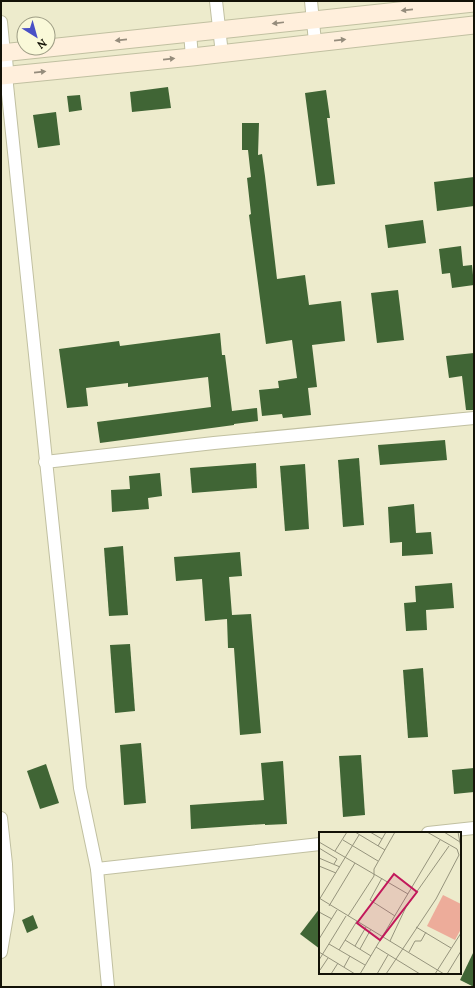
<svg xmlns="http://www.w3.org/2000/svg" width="475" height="988" font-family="Lora,serif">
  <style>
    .building { fill: #406535 }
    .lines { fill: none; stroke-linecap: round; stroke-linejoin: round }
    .minor-casing { stroke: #c1c0a1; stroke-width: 14 }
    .tertiary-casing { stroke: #c1c0a1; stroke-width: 17 }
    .secondary-casing { stroke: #c1c0a1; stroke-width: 19 }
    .minor { stroke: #fff; stroke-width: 12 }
    .tertiary { stroke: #fff; stroke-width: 15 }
    .secondary { stroke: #ffefdc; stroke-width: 17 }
    .oneway { fill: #958c7c }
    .inset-road { fill: none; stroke: #96947d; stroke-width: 1 }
    .view { fill: #c2185b; fill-opacity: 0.15; stroke: #c2185b; stroke-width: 2 }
    .inset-edge { fill: none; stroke: #131207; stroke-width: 2 }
  </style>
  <rect width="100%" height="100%" fill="#edebcc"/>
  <g class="building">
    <path d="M168 87 171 108 132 112 130 92Z"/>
    <path d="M326 90 330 118H327L335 184 317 186 305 93Z"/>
    <path d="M80 95 82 110 69 112 67 96Z"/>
    <path d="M56 112 60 145 38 148 33 115Z"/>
    <path d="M242 123H259L258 155 262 154 265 176 277 279 305 275 309 305 341 301 345 341 312 345 317 387 308 388 311 415 283 418 282 414 262 416 259 390 279 388 278 381 297 378 292 340 266 344 249 215 251 214 247 178 251 177 248 150H242Z"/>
    <path d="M474 177V206L437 211 434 182Z"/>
    <path d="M423 220 426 243 388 248 385 225Z"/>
    <path d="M461 246 463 266 472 265 474 285 452 288 450 273 442 274 439 249Z"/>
    <path d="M398 290 404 340 377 343 371 293Z"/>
    <path d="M220 333 222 355H225L232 411 257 408 258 421 234 424V425L100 443 97 422 211 407 208 377 128 387V383L86 388 88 406 67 408 59 349 119 341 120 346Z"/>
    <path d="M474 353V410H466L462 376 449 378 446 356Z"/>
    <path d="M445 440 447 460 380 465 378 445Z"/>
    <path d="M359 458 364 525 343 527 338 460Z"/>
    <path d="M256 463 257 488 192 493 190 468Z"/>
    <path d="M305 464 309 529 285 531 280 466Z"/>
    <path d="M160 473 162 496 148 498 149 509 112 512 111 490 130 489 129 476Z"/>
    <path d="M414 504 416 533 431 532 433 554 402 556V542L390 543 388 507Z"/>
    <path d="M123 546 128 615 109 616 104 548Z"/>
    <path d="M240 552 242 576 229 577 232 615 251 614 261 733 240 735 234 648H228L227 619 205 621 202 579 176 581 174 557Z"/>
    <path d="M452 583 454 608 426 610 427 630 406 631 404 603 416 602 415 586Z"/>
    <path d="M130 644 135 711 115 713 110 645Z"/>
    <path d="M423 668 428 737 408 738 403 670Z"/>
    <path d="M141 743 146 803 124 805 120 745Z"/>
    <path d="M361 755 365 815 343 817 339 756Z"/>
    <path d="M283 761 287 824 265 825V824L191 829 190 805 264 800 261 763Z"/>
    <path d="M46 764 59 803 40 809 27 771Z"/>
    <path d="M474 768V792L454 794 452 770Z"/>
    <path d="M320 908V949L300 934Z"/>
    <path d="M33 915 38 928 27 933 22 920Z"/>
    <path d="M474 951V987L460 980Z"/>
  </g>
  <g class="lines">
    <defs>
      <g id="minor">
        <path d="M216 1 222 54"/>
        <path d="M311 1 315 42"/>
        <path d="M1 22 4 53"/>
        <path d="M190 33 192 57"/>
        <path d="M6 75 80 788 97 869 108 987"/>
        <path d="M45 462 214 443 474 418"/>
        <path d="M1 818 6 864 8 910 1 952"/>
        <path d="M428 833 474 828"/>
        <path d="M97 869 320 844"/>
      </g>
      <path id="tertiary" d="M4 53 6 75"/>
      <g id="secondary">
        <path d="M1 53C159 37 316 19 474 3"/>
        <path d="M1 76 192 57 474 25"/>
      </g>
    </defs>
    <use href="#minor" class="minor-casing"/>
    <use href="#tertiary" class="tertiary-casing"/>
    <use href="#secondary" class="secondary-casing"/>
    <use href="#minor" class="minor"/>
    <use href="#tertiary" class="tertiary"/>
    <use href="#secondary" class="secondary"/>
  </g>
  <defs><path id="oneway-solid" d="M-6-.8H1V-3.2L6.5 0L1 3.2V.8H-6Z"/></defs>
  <g class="oneway">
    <use href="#oneway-solid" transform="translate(407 10) rotate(174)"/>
    <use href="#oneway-solid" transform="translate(278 23) rotate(173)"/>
    <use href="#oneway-solid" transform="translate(121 40) rotate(174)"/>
    <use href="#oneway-solid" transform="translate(340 40) rotate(-6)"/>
    <use href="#oneway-solid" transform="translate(169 59) rotate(-6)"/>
    <use href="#oneway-solid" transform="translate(40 72) rotate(-6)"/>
  </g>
  <g transform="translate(319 832)">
    <rect width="142" height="142" fill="#edebcc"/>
    <path d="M124 63 142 72V97L136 108 108 94Z" fill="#edac9a"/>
    <path class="inset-road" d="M36 0 66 18M51 0 63 7M125 0 141 10M139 0 142 16M24 8 59 29M0 10 89 62M59 14 67 0M0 16 18 27 15 32M16 19 28 0M0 26 21 35M0 34 17 41M63 46 51 68 76 84M0 66 125 142M0 68 40 3M10 74 36 31M0 80 13 87M29 84 55 44V37L76 0M97 95 132 116M0 107 18 78M26 108 52 124M71 109 87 75 130 14M10 112 46 133M36 114 47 95M57 115 101 142M41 117 52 97M20 118 38 89M0 120 36 142M90 120 96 109H102L107 100M0 128 27 84M25 135 31 124M1 138 9 126M12 142 19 131M41 142 121 8M58 142 69 123M67 142 117 67 140 23 138 17 108 0M116 142 142 101M128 142 142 119"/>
    <path class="view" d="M75 42 98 60 61 108 38 91Z"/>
    <rect width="142" height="142" class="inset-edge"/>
  </g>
  <rect width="475" height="988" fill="none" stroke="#131207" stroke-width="4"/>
  <g transform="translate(36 36) rotate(143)"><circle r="19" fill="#faf9d9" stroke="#9e9d85"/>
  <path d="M0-3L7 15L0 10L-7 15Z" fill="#4a50c6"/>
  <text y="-6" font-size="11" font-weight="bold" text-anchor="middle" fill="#131207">N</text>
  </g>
</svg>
